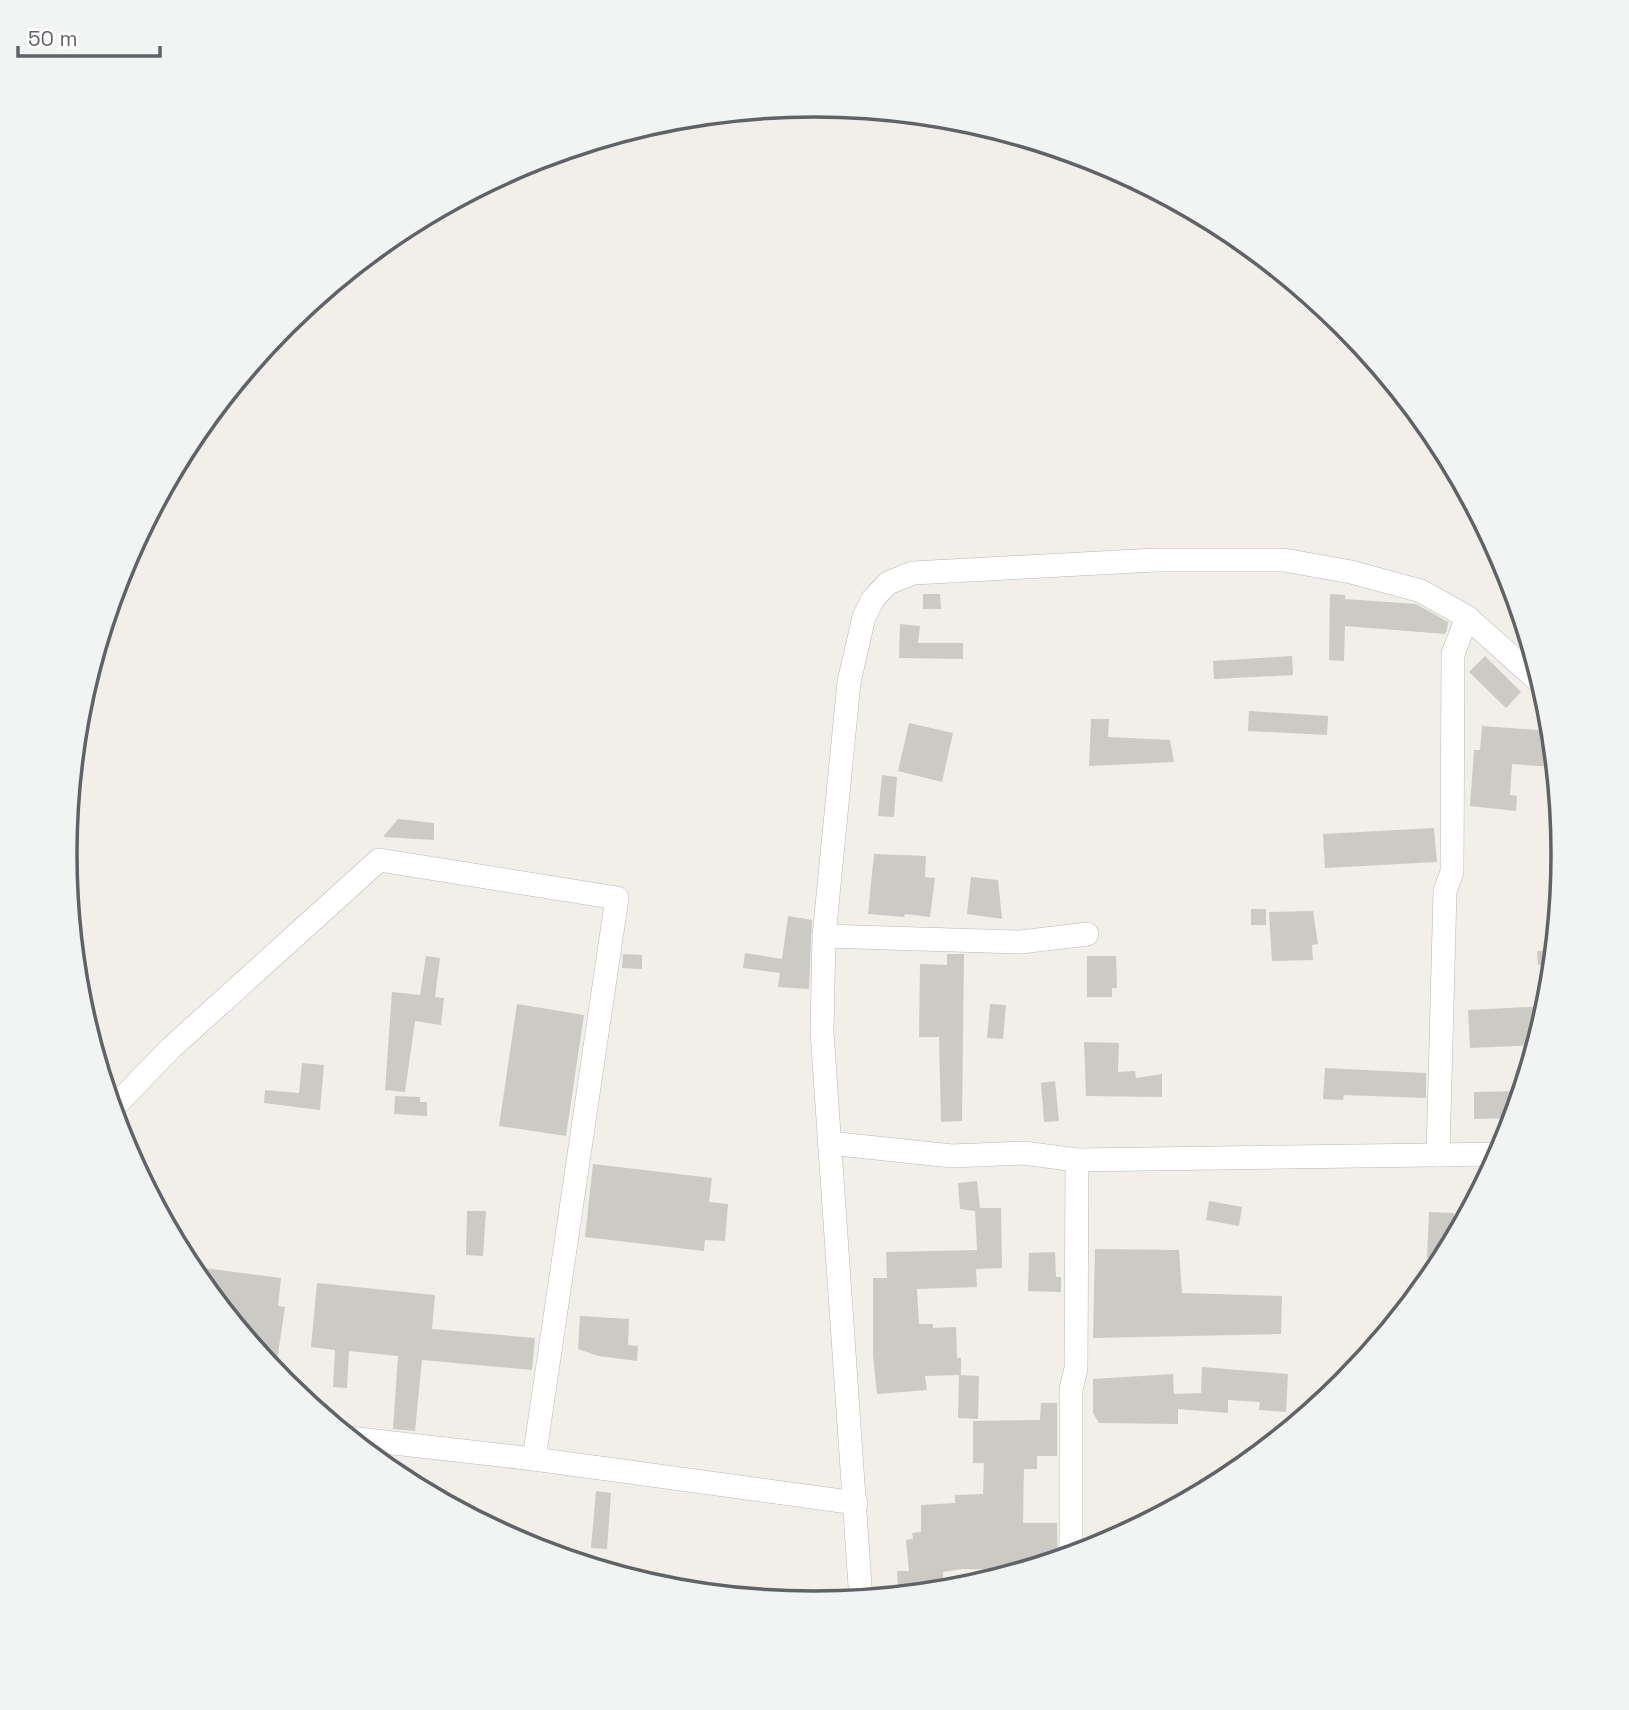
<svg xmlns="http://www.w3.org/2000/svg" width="1629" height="1710" font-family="'Space Grotesk',sans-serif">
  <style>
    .building { fill: #cccac5 }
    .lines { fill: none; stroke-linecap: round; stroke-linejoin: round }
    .minor-casing { stroke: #b5b8bc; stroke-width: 24 }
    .minor { stroke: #fff; stroke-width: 23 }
    .rim { fill: none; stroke: #5f6368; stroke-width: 3.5 }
  </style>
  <rect width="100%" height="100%" fill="#f1efe8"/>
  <g class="building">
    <path d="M923 594H940L941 609H923Z"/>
    <path d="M1330 594 1345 595V599L1416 604 1448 622 1447 630 1445 634 1345 626 1344 661 1329 660Z"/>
    <path d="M900 624 920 626 918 643H963V659L899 658Z"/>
    <path d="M1292 656 1293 675 1214 679 1213 661Z"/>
    <path d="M1485 656 1521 692 1506 708 1469 672Z"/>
    <path d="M1249 711 1328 716 1327 735 1248 731Z"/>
    <path d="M1091 719H1109L1108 737 1170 740 1174 762 1089 766Z"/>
    <path d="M909 723 953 733 942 782 898 771Z"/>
    <path d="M1482 726 1552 731V767L1512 764 1510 795 1517 796 1516 811 1470 806 1474 750H1480Z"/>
    <path d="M882 775 897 777 894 817 878 816Z"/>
    <path d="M398 819 434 823V840L383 837Z"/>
    <path d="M1434 828 1437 862 1325 868 1323 834Z"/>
    <path d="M874 854 926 856 925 877 935 878 930 917 905 914 904 917 868 914Z"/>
    <path d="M971 877 998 880 1002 919 967 914Z"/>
    <rect x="1251" y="909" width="15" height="16"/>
    <path d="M1313 911 1318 944 1312 945 1313 960 1272 961 1269 912Z"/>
    <path d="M788 916 812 920 809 989 778 987 780 973 743 968 745 953 782 959Z"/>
    <path d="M1555 950 1553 964 1538 965 1537 951Z"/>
    <path d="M623 954 642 955V969L622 968Z"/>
    <path d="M947 954H964L962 1121 941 1122 939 1037H919L920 964 947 965Z"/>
    <path d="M426 956 440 958 435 997 444 998 441 1025 415 1021 405 1092 385 1090 392 992 420 995Z"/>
    <path d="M1087 956H1116L1117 988H1112V997H1087Z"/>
    <path d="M517 1004 584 1015 566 1136 499 1126Z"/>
    <path d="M990 1004 1006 1005 1003 1039 987 1038Z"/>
    <path d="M1548 1006 1537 1045 1470 1048 1468 1010Z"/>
    <path d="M1084 1042 1119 1043 1118 1072 1135 1071 1136 1078 1162 1074V1097L1086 1096Z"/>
    <path d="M302 1063 324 1065 320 1110 264 1103 265 1090 299 1093Z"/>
    <path d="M1325 1068 1426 1073V1098L1344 1095 1343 1100 1323 1099Z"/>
    <path d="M1055 1081 1059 1121 1044 1122 1041 1083Z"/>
    <path d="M1523 1091 1514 1118 1474 1119V1092Z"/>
    <path d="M395 1096 420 1097V1102H427V1116L394 1114Z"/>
    <path d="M593 1164 712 1178 709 1202 728 1204 725 1241 705 1240 704 1251 585 1237Z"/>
    <path d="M977 1181 980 1208H1001L1002 1268 976 1269 977 1287 917 1289 919 1324H933V1328L956 1327 957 1358H961V1375L925 1376 927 1390 877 1394 873 1356V1278H887L886 1252 977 1250 975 1211 960 1209 958 1183Z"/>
    <path d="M1209 1201 1242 1207 1239 1226 1206 1220Z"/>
    <path d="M467 1211H486L483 1256 466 1255Z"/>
    <path d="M1429 1212 1454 1213 1453 1244 1445 1259 1427 1258Z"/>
    <path d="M1095 1249 1179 1250 1182 1293 1282 1296 1281 1334 1093 1338Z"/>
    <path d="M1055 1252 1056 1277H1061V1292L1028 1291 1029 1253Z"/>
    <path d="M188 1266 281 1278 278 1306 285 1307 275 1374Z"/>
    <path d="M317 1283 435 1295 432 1329 535 1338 532 1370 422 1360 415 1431 393 1429 398 1356 349 1351 347 1388 333 1387 335 1350 311 1347Z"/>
    <path d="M580 1316 629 1319 628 1345 638 1346 637 1361 598 1356 578 1349Z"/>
    <path d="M1202 1367 1288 1374 1286 1412 1259 1410 1260 1402 1228 1400V1413L1178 1409V1424L1099 1423 1093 1413V1379L1173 1374 1174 1394 1201 1393Z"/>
    <path d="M959 1375 979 1376 978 1419 958 1418Z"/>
    <path d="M1041 1403H1057V1456H1037V1469H1024L1023 1523H1057L1058 1561 1026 1570 962 1569 943 1572V1586L898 1587 897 1571H909L906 1540 913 1539 912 1533 921 1532V1505L955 1503V1495L983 1494 984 1463H973V1421L1040 1420Z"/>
    <path d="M596 1491 611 1493 607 1549 591 1548Z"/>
  </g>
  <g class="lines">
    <defs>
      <g id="minor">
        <path d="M824 936 1021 942 1087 934"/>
        <path d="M112 1109 171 1048 379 860 617 898 534 1459"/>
        <path d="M829 1143 952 1156 1023 1153 1077 1160 1501 1154"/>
        <path d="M1438 1155 1445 891 1452 872 1453 654 1467 617"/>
        <path d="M349 1438 534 1459 856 1503"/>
        <path d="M1071 1557V1389L1076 1369 1077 1160"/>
        <path d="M861 1600 822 1032 824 936 849 682 864 617 873 599 888 583 913 573 1155 560H1284L1351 572 1421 591 1467 617 1543 685"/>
      </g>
    </defs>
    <use href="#minor" class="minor-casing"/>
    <use href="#minor" class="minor"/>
  </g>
  <path d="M0 0H1629V1710H0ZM77 854a737 737 0 1 1 1474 0a737 737 0 1 1-1474 0Z" fill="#f2f3f3" fill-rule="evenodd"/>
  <path class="rim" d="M77 854a737 737 0 1 1 1474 0a737 737 0 1 1-1474 0Z"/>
  <path d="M18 46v10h142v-10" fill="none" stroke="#5f6368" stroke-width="3.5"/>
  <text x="28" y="46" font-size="21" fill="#5f6368" stroke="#ffffff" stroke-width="5" paint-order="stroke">50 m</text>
</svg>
